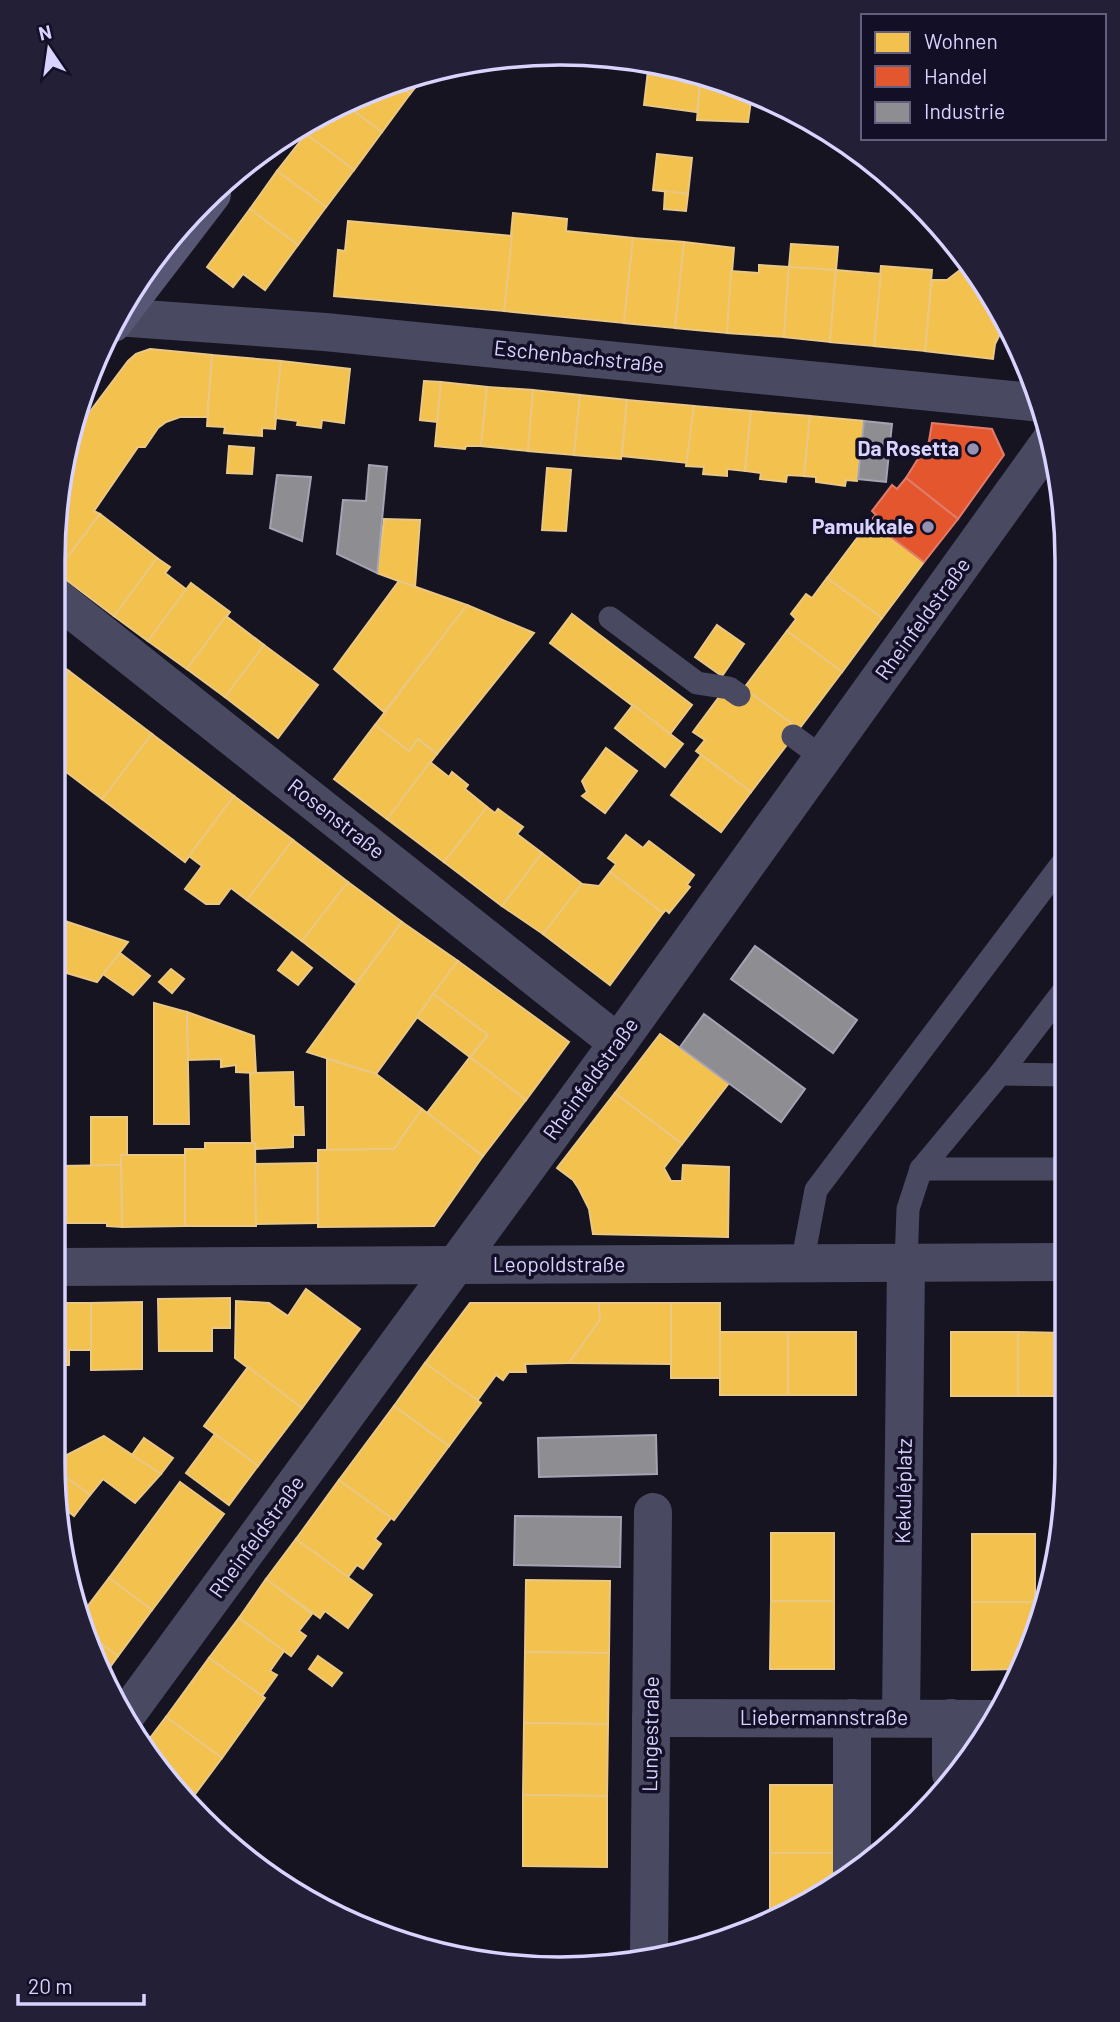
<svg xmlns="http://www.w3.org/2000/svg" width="1120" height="2022" font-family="Barlow,sans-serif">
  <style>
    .homes { fill: #f2c14e; stroke: #eac783; stroke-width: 2 }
    .shops { fill: #e4572e; stroke: #e17c6d; stroke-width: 2 }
    .industry { fill: #8d8d92; stroke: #a4a2b3; stroke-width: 2 }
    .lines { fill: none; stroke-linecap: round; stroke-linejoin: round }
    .lane { stroke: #4a4962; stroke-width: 23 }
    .street { stroke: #4a4962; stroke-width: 38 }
    .secondary { stroke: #575674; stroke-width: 38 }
    .poi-dot { fill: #9591b1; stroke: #130f26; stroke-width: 2.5 }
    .labels { text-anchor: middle; stroke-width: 7; stroke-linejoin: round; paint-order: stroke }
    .street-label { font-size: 21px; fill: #d9d4ff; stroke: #130f26 }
    .poi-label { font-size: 21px; font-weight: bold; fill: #d9d4ff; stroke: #130f26; text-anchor: end }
    .rim { fill: none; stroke: #d9d4ff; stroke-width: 3.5 }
  </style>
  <rect width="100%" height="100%" fill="#161421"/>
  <g class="homes">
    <path d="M649 62 701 74 697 112 644 105Z"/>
    <path d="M429 70 410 94 395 83 428 70Z"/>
    <path d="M701 74 723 79 752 93 748 122 697 120Z"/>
    <path d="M395 83 410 94 382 132 342 102Z"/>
    <path d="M342 102 382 132 354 170 306 134 320 114Z"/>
    <path d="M306 134 354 170 326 207 277 171Z"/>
    <path d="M657 154 692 158 688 194 653 190Z"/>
    <path d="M277 171 326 207 298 245 250 209Z"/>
    <path d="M665 191 688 194 686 211 664 209Z"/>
    <path d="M250 209 298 245 265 290 243 274 233 287 207 267Z"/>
    <path d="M513 213 567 219 566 231 633 238 624 323 504 311Z"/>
    <path d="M348 221 512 236 504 311 334 296 338 250 345 251Z"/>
    <path d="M633 238 684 242 675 328 624 323Z"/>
    <path d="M684 242 734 248 727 333 675 328Z"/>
    <path d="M791 244 838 247 836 270 789 267Z"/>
    <path d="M969 263 982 278 1005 324 995 344 993 359 925 351 932 280H947Z"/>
    <path d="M759 265 789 267 784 337 727 333 731 271 759 273Z"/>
    <path d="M881 266 932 270 925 351 874 346Z"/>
    <path d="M789 267 836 270 830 342 784 337Z"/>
    <path d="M836 270 881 274 874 346 830 342Z"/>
    <path d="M150 349 212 355 207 417H180L166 422 158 428 145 447H138L94 511 100 514 56 572 54 570V527L68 441 128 361 136 354Z"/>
    <path d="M212 355 281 361 275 429 262 428V436L224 433 225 427 207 426Z"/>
    <path d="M281 361 350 369 344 423 322 420 321 428 297 425 298 421 275 418Z"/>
    <path d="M424 381 441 382 437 422 420 420Z"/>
    <path d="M441 382 487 387 481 446H466L465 449 435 446Z"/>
    <path d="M487 387 533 390 528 451 481 446Z"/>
    <path d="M533 390 580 395 574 455 528 451Z"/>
    <path d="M580 395 627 400 621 459 574 455Z"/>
    <path d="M627 400 694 406 688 463 622 456Z"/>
    <path d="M694 406 751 411 745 471 727 469V476L703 474 704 467 686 466Z"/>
    <path d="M751 411 810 416 804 476 787 475 786 482 760 479 761 473 745 471Z"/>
    <path d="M810 416 864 421 857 481 846 480 845 486 816 482V477L804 476Z"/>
    <path d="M229 446 254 448 252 474 227 473Z"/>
    <path d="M547 468 571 470 566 531 542 530Z"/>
    <path d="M100 514 157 558 114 616 56 572Z"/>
    <path d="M384 519 420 520 415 587 377 573Z"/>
    <path d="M870 521 924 562 882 618 827 578Z"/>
    <path d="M157 558 170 567 165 573 187 590 148 641 114 616Z"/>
    <path d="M827 578 882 618 842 672 787 631 796 619 791 614 806 594 812 598Z"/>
    <path d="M399 581 467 605 384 712 334 669Z"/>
    <path d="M191 583 230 612 187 669 148 641Z"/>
    <path d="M467 605 534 633 437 754 418 739 409 751 375 725Z"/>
    <path d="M572 614 692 705 670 734 550 643Z"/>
    <path d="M226 616 264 645 225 697 187 669Z"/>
    <path d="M717 625 744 644 722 676 695 657Z"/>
    <path d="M787 631 842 672 799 729 744 688Z"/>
    <path d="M264 645 318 685 278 738 225 697Z"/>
    <path d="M53 660 69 671 53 692Z"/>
    <path d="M69 671 152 734 102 799 53 762V692Z"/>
    <path d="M744 688 799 729 751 792 696 751 705 740 693 732 722 693Z"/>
    <path d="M633 705 683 744 665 767 615 728Z"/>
    <path d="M375 725 409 751 418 739 437 754 387 819 334 779Z"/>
    <path d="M152 734 234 796 185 862 102 799Z"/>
    <path d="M606 748 637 771 605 813 582 796 587 792 582 781Z"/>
    <path d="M701 755 751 792 721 832 671 795Z"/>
    <path d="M430 762 449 777 452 772 468 785 465 789 487 807 444 862 387 819Z"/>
    <path d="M234 796 293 840 247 900 231 888 219 904H206L185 889 202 866 189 856Z"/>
    <path d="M487 807 495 813 498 809 523 827 517 834 542 853 502 906 444 862Z"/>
    <path d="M626 835 643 848 649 841 694 875 687 885 690 887 669 913 666 910 663 913 610 872 616 864 608 858Z"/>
    <path d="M293 840 348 882 302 941 247 900Z"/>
    <path d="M542 853 582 884 543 934 502 906Z"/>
    <path d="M610 872 663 913 610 985 543 934 582 884 599 886Z"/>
    <path d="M348 882 402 922 356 983 302 941Z"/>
    <path d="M53 917 128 942 97 982 53 969Z"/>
    <path d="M402 922 458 961 376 1074 307 1052Z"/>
    <path d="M292 952 312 968 298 985 278 970Z"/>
    <path d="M120 953 150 976 133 995 103 974Z"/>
    <path d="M458 961 569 1042 526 1100 470 1057 488 1035 433 994Z"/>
    <path d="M171 969 184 979 172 993 159 982Z"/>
    <path d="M433 994 488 1035 470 1057 417 1017Z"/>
    <path d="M154 1003 187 1012 189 1124H154Z"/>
    <path d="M187 1012 254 1036 256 1073 236 1072V1065L221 1067V1059L188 1060Z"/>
    <path d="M660 1034 729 1083 682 1144 615 1093Z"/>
    <path d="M470 1057 526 1100 483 1156 427 1113Z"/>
    <path d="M327 1059 376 1074 422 1109 394 1149 327 1150Z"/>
    <path d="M293 1072 294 1107H303L304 1135H293V1147L256 1149 255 1143H252L250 1073Z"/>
    <path d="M615 1093 682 1144 664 1168 671 1181H682L683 1165 729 1167 728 1237 593 1234 589 1209 579 1189 573 1180 557 1168Z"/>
    <path d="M422 1109 483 1156 434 1226 318 1227V1150L394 1149Z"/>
    <path d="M91 1117H127V1155H121V1165L91 1166Z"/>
    <path d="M205 1143H255L256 1226H185V1149H205Z"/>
    <path d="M121 1155H185V1226L122 1227Z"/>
    <path d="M317 1163 318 1223 256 1224 255 1164Z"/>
    <path d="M121 1165 122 1227 107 1226V1223H59V1166Z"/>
    <rect x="53" y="1172" width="6" height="51"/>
    <path d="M306 1289 360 1329 302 1408 235 1358 236 1301 269 1303 288 1316Z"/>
    <path d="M230 1298V1328H212V1351H159L158 1299Z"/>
    <path d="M142 1302V1369L91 1370V1303Z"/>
    <path d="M53 1303H91V1350H69V1365H53Z"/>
    <path d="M470 1303H599L600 1320 569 1363 525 1364 526 1372H509L503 1380 496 1375 477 1401 425 1363Z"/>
    <path d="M599 1303H671V1364L569 1363 600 1320Z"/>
    <rect x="671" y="1303" width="49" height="75"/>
    <rect x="720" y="1332" width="68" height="63"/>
    <rect x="788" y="1332" width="68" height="63"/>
    <rect x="951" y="1332" width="67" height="64"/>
    <path d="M1018 1332 1066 1333V1396H1018Z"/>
    <path d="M425 1363 481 1403 449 1446 394 1406Z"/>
    <path d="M248 1367 302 1408 258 1466 204 1426Z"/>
    <path d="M394 1406 449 1446 394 1520 339 1480Z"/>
    <path d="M215 1434 258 1466 229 1505 186 1473Z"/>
    <path d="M104 1436 161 1474 135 1503 103 1479 90 1495 54 1468 53 1462Z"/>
    <path d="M144 1438 173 1458 161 1474 132 1455Z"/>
    <path d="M54 1468 90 1495 74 1516 60 1505Z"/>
    <path d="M339 1480 391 1518 375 1539 381 1544 363 1569 357 1565 348 1577 296 1539Z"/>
    <path d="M180 1482 224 1514 152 1610 109 1578Z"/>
    <rect x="771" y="1533" width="63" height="68"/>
    <rect x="972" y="1534" width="63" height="68"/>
    <path d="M296 1539 372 1595 348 1628 325 1611 320 1618 266 1579Z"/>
    <path d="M109 1578 152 1610 118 1656 81 1629 78 1619Z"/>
    <path d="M266 1579 312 1614 299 1631 306 1636 291 1656 239 1618Z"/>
    <path d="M526 1580 610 1581 609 1653 525 1652Z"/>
    <path d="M771 1601H834V1669H770Z"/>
    <path d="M972 1602H1035V1630L1019 1669 972 1670Z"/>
    <path d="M239 1618 284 1651 270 1671 277 1675 262 1696 209 1658Z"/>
    <path d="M81 1629 118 1656 105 1674Z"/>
    <path d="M525 1652 609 1653 608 1724 524 1723Z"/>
    <path d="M318 1656 342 1673 332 1686 309 1669Z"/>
    <path d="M209 1658 265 1698 222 1758 166 1717Z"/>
    <path d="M166 1717 222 1758 190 1801 158 1771 144 1746Z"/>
    <path d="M524 1723 608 1724 607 1796 523 1795Z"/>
    <rect x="770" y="1785" width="64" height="68"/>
    <path d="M523 1795 607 1796V1867L523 1866Z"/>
    <path d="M770 1853H834V1881L770 1921Z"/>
  </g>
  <g class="shops">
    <path d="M932 423 992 429 1004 455 958 519 906 478 929 441Z"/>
    <path d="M906 478 958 519 924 562 870 521 876 515 872 511 892 485 897 489Z"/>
  </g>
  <g class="industry">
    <path d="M864 421 892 424 886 482 858 479Z"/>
    <path d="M369 465 387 467 377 573 337 554 343 500 366 501Z"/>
    <path d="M277 475 311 477 302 541 270 528Z"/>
    <path d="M755 946 857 1020 833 1053 731 979Z"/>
    <path d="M704 1014 805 1089 781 1122 680 1047Z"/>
    <path d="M656 1435 657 1474 539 1477 538 1438Z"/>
    <path d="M515 1516 621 1517 620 1567 514 1565Z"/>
  </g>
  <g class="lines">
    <g class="lane">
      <path d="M610 618 697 683 729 688 739 695"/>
      <path d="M793 736 823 758"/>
      <path d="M1000 1074 1065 1075"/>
      <path d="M921 1169H1065"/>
      <path d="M906 1263 908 1209 921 1169 1000 1074 1065 989"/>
      <path d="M802 1264 816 1190 1064 861"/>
    </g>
    <g class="street">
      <path d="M116 317 325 332 1042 403"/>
      <path d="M53 595 618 1043"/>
      <path d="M53 1267 1066 1262"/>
      <path d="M127 1714 618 1043 1051 440"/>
      <path d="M651 1718 997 1719"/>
      <path d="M852 1718V1870"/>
      <path d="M901 1718 906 1263"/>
      <path d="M951 1718V1774"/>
      <path d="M649 1955 653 1512"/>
    </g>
    <path class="secondary" d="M113 323 212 194"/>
  </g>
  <g class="poi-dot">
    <circle cx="973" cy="449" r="7"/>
    <circle cx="928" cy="527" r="7"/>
  </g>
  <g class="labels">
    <g class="street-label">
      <text transform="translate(579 357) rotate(6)" y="7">Eschenbachstraße</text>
      <text transform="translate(923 619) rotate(-54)" y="7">Rheinfeldstraße</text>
      <text transform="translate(336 819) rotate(38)" y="7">Rosenstraße</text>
      <text transform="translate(591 1079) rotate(-54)" y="7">Rheinfeldstraße</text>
      <text x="559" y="1272">Leopoldstraße</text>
      <text transform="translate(904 1491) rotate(-89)" y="7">Kekuléplatz</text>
      <text transform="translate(257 1537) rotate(-54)" y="7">Rheinfeldstraße</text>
      <text x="824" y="1725">Liebermannstraße</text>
      <text transform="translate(651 1734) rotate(-89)" y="7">Lungestraße</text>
    </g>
    <g class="poi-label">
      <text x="959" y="456">Da Rosetta</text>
      <text x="914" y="534">Pamukkale</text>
    </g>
  </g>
  <path d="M0 0H1120V2022H0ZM560 65H560A495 495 0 0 1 1055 560V1462A495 495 0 0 1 560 1957H560A495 495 0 0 1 65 1462V560A495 495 0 0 1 560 65Z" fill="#231f37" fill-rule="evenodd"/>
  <path class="rim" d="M560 65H560A495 495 0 0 1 1055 560V1462A495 495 0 0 1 560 1957H560A495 495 0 0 1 65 1462V560A495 495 0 0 1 560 65Z"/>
  <rect x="861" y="14" width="245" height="126" fill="#130f26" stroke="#625e7d" stroke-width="2"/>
  <rect x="875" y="32" width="35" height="21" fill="#f2c14e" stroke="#625e7d" stroke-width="2"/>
  <text x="924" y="49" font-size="21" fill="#d9d4ff">Wohnen</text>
  <rect x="875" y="66" width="35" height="21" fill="#e4572e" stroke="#625e7d" stroke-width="2"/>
  <text x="924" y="84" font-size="21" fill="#d9d4ff">Handel</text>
  <rect x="875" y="102" width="35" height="21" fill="#8d8d92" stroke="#625e7d" stroke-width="2"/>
  <text x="924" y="119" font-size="21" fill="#d9d4ff">Industrie</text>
  <g transform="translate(49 49) rotate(347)" stroke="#130f26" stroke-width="5" paint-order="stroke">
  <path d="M0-5L12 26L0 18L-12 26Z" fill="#d9d4ff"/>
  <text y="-10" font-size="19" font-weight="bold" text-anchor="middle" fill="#d9d4ff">N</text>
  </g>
  <path d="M18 1994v10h126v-10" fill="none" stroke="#d9d4ff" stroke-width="3.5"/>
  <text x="28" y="1994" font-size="21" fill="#d9d4ff" stroke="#130f26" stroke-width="5" paint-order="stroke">20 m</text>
</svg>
